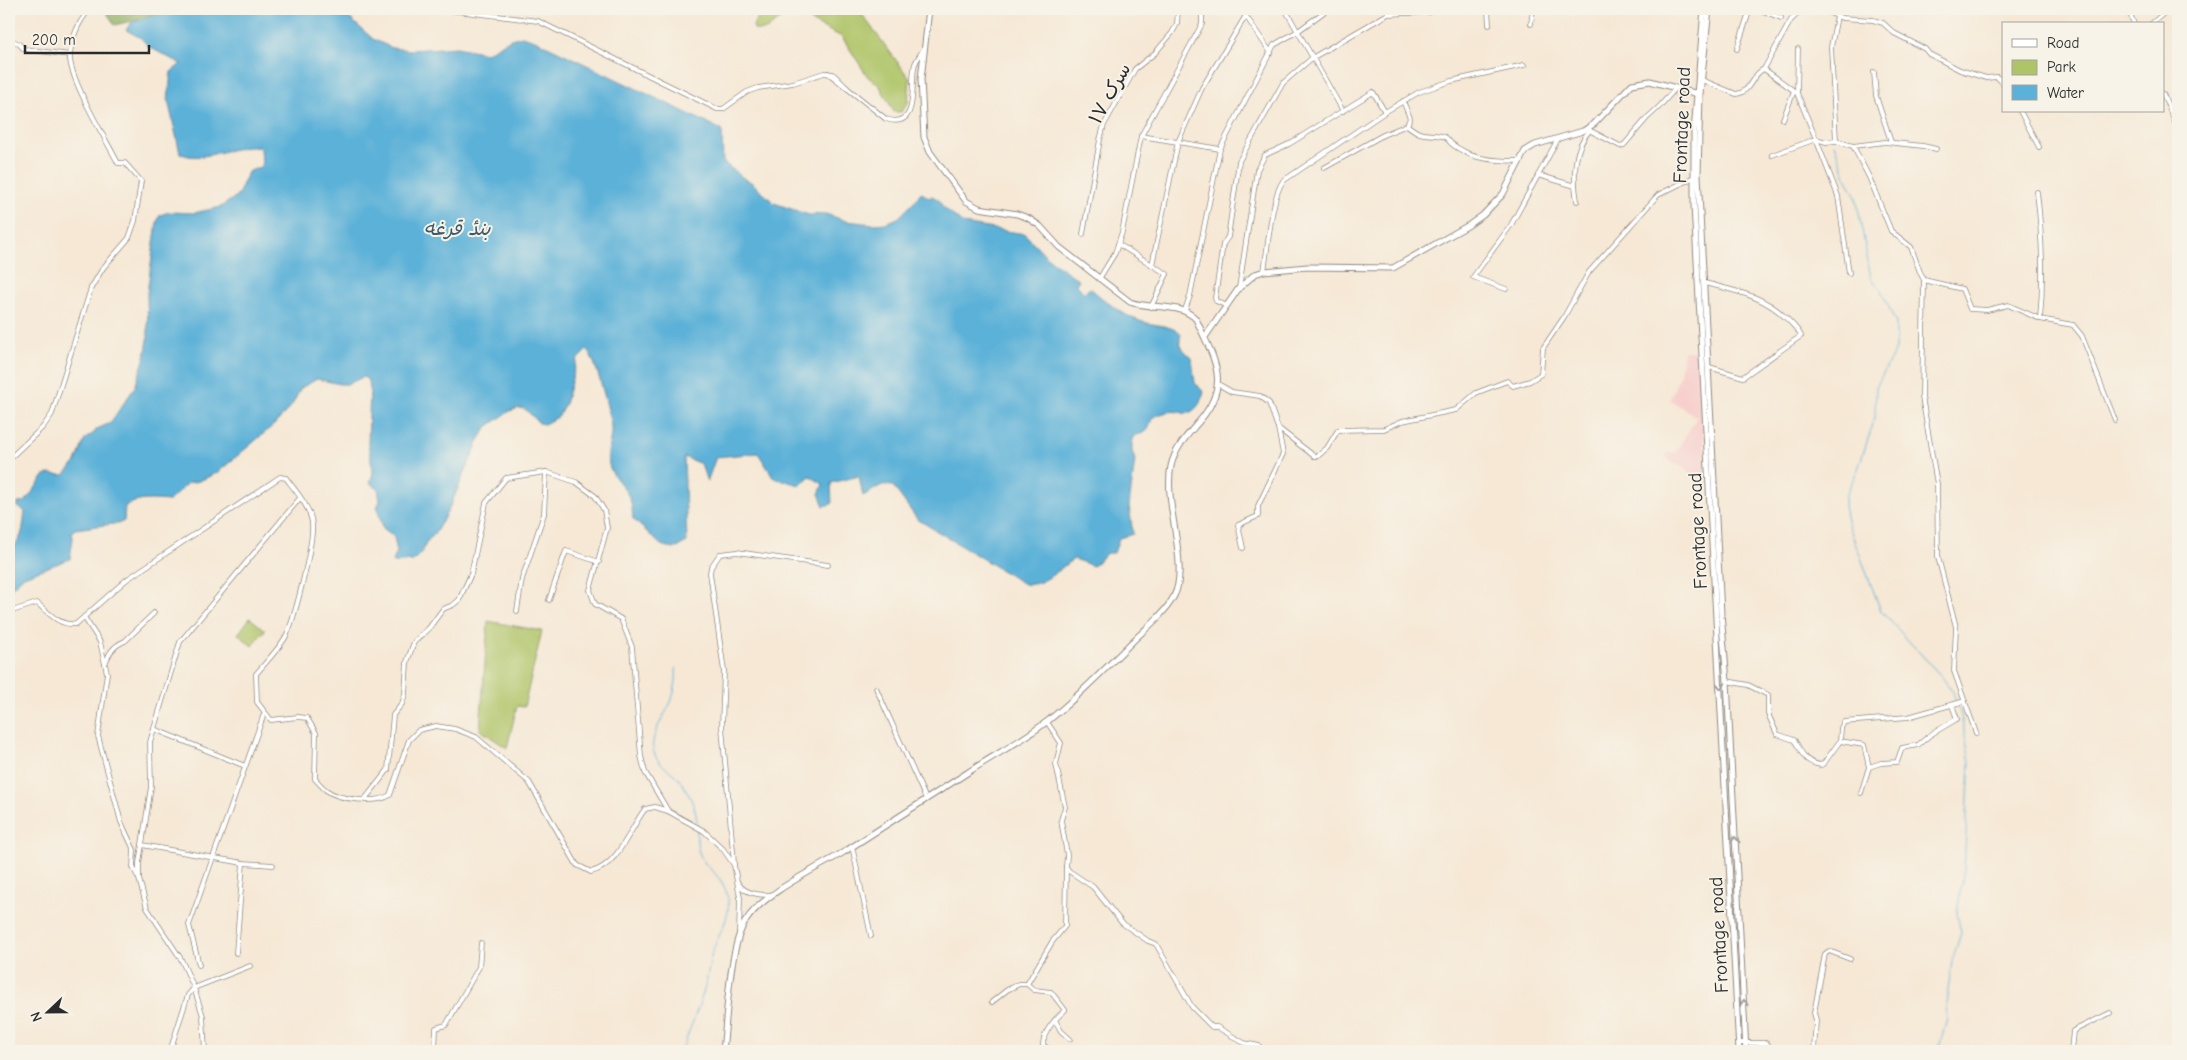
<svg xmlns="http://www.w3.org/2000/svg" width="2187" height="1060" font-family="'Comic Neue','Playpen Sans Arabic',sans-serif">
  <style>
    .built { fill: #f7d0cd }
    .green { fill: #afc468; stroke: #6d784a }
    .forest { fill: #8baa5c; stroke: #5b6a44 }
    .water { fill: #5cb1d8; stroke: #446e82 }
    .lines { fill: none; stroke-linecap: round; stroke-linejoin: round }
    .stream { stroke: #5cb1d8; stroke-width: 1 }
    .minor-casing { stroke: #908a80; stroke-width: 5.5 }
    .major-casing { stroke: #908a80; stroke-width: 7 }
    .minor { stroke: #fff; stroke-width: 4 }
    .major { stroke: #fff; stroke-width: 5 }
    .oneway { stroke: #a0a0a0 }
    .labels { text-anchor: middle; stroke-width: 4; stroke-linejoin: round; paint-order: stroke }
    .street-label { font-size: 19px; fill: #2b2b2b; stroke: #f7f3e8 }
    .water-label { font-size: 20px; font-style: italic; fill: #3c5a68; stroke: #f7f3e8 }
  </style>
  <rect width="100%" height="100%" fill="#f7f3e8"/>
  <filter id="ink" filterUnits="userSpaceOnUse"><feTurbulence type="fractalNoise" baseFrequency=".02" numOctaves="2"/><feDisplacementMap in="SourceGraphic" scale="10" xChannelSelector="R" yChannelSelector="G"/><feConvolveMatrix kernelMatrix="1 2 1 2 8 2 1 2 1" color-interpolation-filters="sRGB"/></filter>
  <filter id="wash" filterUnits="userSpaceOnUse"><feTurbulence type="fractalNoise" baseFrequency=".0096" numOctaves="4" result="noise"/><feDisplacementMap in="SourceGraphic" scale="20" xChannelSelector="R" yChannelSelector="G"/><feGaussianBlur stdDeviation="1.12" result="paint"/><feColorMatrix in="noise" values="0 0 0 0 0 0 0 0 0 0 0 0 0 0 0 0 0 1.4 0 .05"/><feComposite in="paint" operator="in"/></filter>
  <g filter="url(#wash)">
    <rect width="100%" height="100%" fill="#f6e8d5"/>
    <path class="built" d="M1684 351H1697L1707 479 1692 476 1680 465 1673 464 1665 456 1669 452 1675 453 1697 417 1670 400 1680 374Z"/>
    <g class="green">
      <path d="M767 9H788V13L766 30H755L753 26 756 19Z"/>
      <path d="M810 9H858L910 79 908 103 901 112H894L879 85 868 77 842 37 810 21Z"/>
      <path d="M250 618 265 630 252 646 238 634Z"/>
      <path d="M488 621 542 631 524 707 517 706 507 748 480 730Z"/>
    </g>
    <path class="forest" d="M104 9H132L133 11 143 9H169L141 19 115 25Z"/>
    <path class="water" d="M171 9H339L373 39 392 48 411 50 457 47 486 53 511 39 522 36 535 40 722 130 723 162 746 180 751 182 774 203 809 215 826 214 846 221 873 224 886 223 898 218 915 201 921 192 929 198 932 196 939 200 942 206 963 224 1025 234 1049 259 1079 280 1076 284 1084 293 1090 288C1104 300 1122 315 1140 321 1154 326 1170 324 1181 334 1177 346 1184 350 1192 358L1195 383 1204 392C1201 403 1197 410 1186 414 1175 409 1163 412 1152 418 1149 430 1148 433 1135 435L1132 439V451L1135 460 1129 506 1133 534 1119 538 1114 553H1107L1093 566 1074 559C1057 569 1045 587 1024 584L917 519 893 486 882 485 863 496 859 476 831 483 832 504 824 506 819 494 823 484 810 476 800 485 774 478 758 453 716 457 707 482 701 464 684 457 687 542 674 549 661 545 633 519C632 510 632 501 627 493 620 481 610 475 608 460 607 448 612 438 611 426 610 414 595 356 587 350L577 360 565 404 558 417 544 424 539 423 525 409 519 408 510 411 487 427 479 440 448 511 434 535 428 540 421 553 413 561 392 563 397 552 394 537 383 528 377 507 380 501 378 489 370 483 373 473 368 443 370 387 367 379 363 377 348 384H340L317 379 301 388 292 405 275 424 217 473 199 481 188 483 169 501C154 500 139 498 125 506L124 521 120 523 75 529 72 532 73 538 70 559 24 576 9 590V546H14C24 537 23 523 25 511L18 507V503L25 502 44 476 49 474 64 475 76 462 85 439 94 433 97 429 110 423 135 387 145 357 148 339 147 293 157 222 160 215 169 212 194 213 221 207 238 195 248 172 262 166 261 148C236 142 201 165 180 153L168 100 171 72 181 64 149 47 141 38 126 30 131 23Z"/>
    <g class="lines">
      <g class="stream">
        <path d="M1834 144 1847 179 1856 197 1871 278 1880 288 1896 323V349L1876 387 1875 418 1858 469 1846 495 1844 506 1847 521 1881 611 1942 677 1953 692 1956 702"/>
        <path d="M676 668C677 680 675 690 671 702 665 715 651 734 653 748 655 763 668 768 677 777 687 788 698 810 697 825"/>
        <path d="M682 1051C689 1030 699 1008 705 987 708 976 709 964 712 953 718 934 733 916 727 895 719 864 694 872 697 829"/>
        <path d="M1938 1051 1947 1019 1946 1005 1952 961 1961 933 1957 913 1964 869 1970 762 1961 715 1958 705"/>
      </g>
    </g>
  </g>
  <g filter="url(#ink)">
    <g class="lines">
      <defs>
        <g id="minor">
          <path d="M441 9 538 21 717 109H723L747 92 758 88 793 83 824 73 833 74 848 89"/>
          <path d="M1241 9 1271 53"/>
          <path d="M1285 9 1343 111"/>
          <path d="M1488 9 1489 25"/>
          <path d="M1758 9 1781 18"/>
          <path d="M1820 9 1842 18 1873 20 1883 23 1894 33 1925 49 1929 54 1960 70 1986 78 1997 77 2003 83"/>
          <path d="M2128 9 2134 24"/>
          <path d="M1837 16 1831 47 1836 141 1853 146 1869 177 1891 231 1911 247 1920 272 1924 280 1922 397 1937 484 1938 557 1956 627 1954 671 1976 733"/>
          <path d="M1531 24 1533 9"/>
          <path d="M2151 24 2169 9"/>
          <path d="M9 40 18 43 24 49 70 55"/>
          <path d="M1737 49 1750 9"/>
          <path d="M1764 69 1797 93 1816 139 1826 142 1836 141"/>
          <path d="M1874 72 1876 96 1891 142"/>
          <path d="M828 73 886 119C922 131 909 80 915 64 917 59 921 54 923 50"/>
          <path d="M1702 80 1736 94C1751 93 1751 74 1764 69L1791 20 1803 9"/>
          <path d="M1797 93 1798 49"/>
          <path d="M2163 94 2177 127"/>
          <path d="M2020 111 2039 147"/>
          <path d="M2178 114V131"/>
          <path d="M1783 119 1794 91"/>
          <path d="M1407 125C1425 139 1424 132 1442 136 1447 137 1448 140 1451 143 1456 148 1465 152 1471 155 1484 160 1507 161 1521 161"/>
          <path d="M1589 130 1620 146 1624 145 1647 118 1659 107 1676 88"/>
          <path d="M1141 136 1220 149"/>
          <path d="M1853 146 1885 142 1923 146 1936 149"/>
          <path d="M1772 155 1816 139 1838 196 1849 273"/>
          <path d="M1324 168 1383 135 1407 125 1410 118 1403 101"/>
          <path d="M1538 175 1575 186"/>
          <path d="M2037 192C2042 234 2044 277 2040 319"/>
          <path d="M1577 201C1573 178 1573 148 1590 130"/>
          <path d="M1083 234 1100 140 1104 125 1135 69 1155 53 1172 33 1177 24 1178 9"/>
          <path d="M1118 244 1122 232 1141 136 1202 24V9"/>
          <path d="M9 249H10"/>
          <path d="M1152 265 1178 142 1202 88 1245 17"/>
          <path d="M1264 271C1268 248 1271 198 1283 181L1385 112 1419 92 1451 81 1524 65"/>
          <path d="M1099 279 1115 253 1118 244 1167 274 1151 307"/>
          <path d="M1924 280 1962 289 1970 309 1987 310 2008 305 2040 319 2073 325 2082 336 2115 420"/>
          <path d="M1705 283C1735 291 1763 295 1786 318 1792 324 1798 329 1801 336L1743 377 1709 367"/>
          <path d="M1239 288 1257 170 1265 155 1289 144 1373 92 1385 112"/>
          <path d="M1506 289 1473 277 1511 225 1558 139"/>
          <path d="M1227 306 1216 301 1215 298 1223 244 1228 237 1239 161 1283 83 1312 58 1388 14 1430 12"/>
          <path d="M1185 310 1190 296 1220 149 1274 45 1298 31 1328 9"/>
          <path d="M1218 384 1232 392 1260 396 1269 403 1278 428 1283 454 1258 506V516L1238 525 1243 548"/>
          <path d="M1278 428 1314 456H1318L1327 448 1338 430 1384 429 1402 421 1456 410 1476 393 1507 381 1513 386 1530 381 1541 374 1543 348 1564 317 1589 272 1658 195 1696 176"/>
          <path d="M9 459 43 427 52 414 91 288 103 268 129 238 135 221 141 181 125 163H118C107 141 67 76 70 54 72 38 79 21 90 9"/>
          <path d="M549 600 566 551 599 562"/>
          <path d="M517 611 522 579 544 514 546 472"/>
          <path d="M9 612 37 603C49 613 59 626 76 624L126 580 280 477 286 478C295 490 311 508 312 524 314 542 294 623 285 638 277 651 266 662 256 674L257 702 271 720 298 717 307 718 316 733 315 779C318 782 322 787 326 790 339 800 377 804 390 795L409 740 419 730 436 726 455 729 476 737 529 782 577 865 591 872C618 866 629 830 645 809L655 807 668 811 704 831 723 849 734 865 740 898 739 934"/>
          <path d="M84 617 100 642 107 673 98 736 121 822 134 850 133 867 138 877"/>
          <path d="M105 664C109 653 113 646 125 641L154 613"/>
          <path d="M1727 681 1748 685 1768 695V714L1777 734 1794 740C1803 752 1802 762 1821 765L1824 763 1840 741 1864 745 1869 767 1861 793"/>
          <path d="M876 688 926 799"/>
          <path d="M1047 722 1061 743 1056 764 1065 807 1061 820 1067 855 1066 867 1069 871 1093 887 1122 923 1148 941 1156 944 1192 1007 1212 1027H1217L1244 1043 1259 1046 1263 1051"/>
          <path d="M154 729 245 766"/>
          <path d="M1840 741 1841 728 1844 722 1908 717 1965 701"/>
          <path d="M1869 767 1881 763 1897 762 1902 748 1918 745 1930 735 1955 720 1957 719 1952 705"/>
          <path d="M365 799 388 770 393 715 402 704 405 694 407 662 414 642 429 628 443 609 453 605 459 600 471 574 486 503 506 478 546 472 576 482 595 496 604 510 607 528 590 590 595 604 621 619 632 647 641 756 645 772 668 811"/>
          <path d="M142 845 243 863 273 865"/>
          <path d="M852 846 871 936"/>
          <path d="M734 863 722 727 724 671 710 573 711 567 720 554 737 552 828 565"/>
          <path d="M738 883C745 894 759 895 772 895"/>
          <path d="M236 953 243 863"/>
          <path d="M199 965 189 925 264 714"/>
          <path d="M1027 984 1034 990 1051 992 1065 1010C1056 1018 1043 1032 1043 1045L1051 1051"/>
          <path d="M992 1002 1007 990 1019 984H1027L1052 942 1065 926 1066 867"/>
          <path d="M1055 1020 1061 1031 1070 1039"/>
          <path d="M1739 1043H1766L1774 1051"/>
          <path d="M170 1051 188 995 194 988 250 966"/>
          <path d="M205 1051 203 1016 194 988 181 959 147 908 139 879V863L151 787 150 742 180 642 300 498"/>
          <path d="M435 1051 436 1028 446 1025 479 967 481 943"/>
          <path d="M1814 1051 1816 1020 1814 1013 1825 954 1829 951 1850 959"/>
          <path d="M2071 1051 2073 1031 2110 1013"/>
        </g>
        <g id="major">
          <path d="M1704 9 1694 132V205L1739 1051"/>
          <path d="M1709 9 1700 94 1698 175 1721 614 1727 681 1746 1051"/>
          <path d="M1205 337 1239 288 1255 274 1264 271 1307 267 1393 268 1469 225 1483 215 1503 194 1525 151 1535 145 1583 131 1594 124 1632 84 1650 81 1698 94"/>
          <path d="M723 1051C727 1018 729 948 745 922 763 893 814 870 844 852 885 826 926 799 967 773 994 755 1024 740 1049 720 1078 697 1105 669 1131 643 1145 629 1165 614 1174 596 1190 565 1163 504 1171 466 1175 449 1185 438 1196 425 1233 385 1215 361 1196 319 1180 302 1151 310 1130 302L1059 247 1040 226 1028 218 1017 214 979 208 966 201 930 152 924 137 921 79 929 9"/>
        </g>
      </defs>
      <use href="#minor" class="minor-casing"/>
      <use href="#major" class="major-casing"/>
      <use href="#minor" class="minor"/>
      <use href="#major" class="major"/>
    </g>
    <defs><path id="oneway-chevron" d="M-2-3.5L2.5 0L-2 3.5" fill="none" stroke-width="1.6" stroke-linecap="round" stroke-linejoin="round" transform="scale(1.25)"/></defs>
    <g class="oneway">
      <use href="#oneway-chevron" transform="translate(1721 686) rotate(88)"/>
      <use href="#oneway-chevron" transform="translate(1735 840) rotate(-93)"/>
      <use href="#oneway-chevron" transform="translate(1744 1003) rotate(-93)"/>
    </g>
  </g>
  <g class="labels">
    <g class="street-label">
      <text transform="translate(1109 93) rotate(-61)" y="7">سرک ۱۷</text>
      <text transform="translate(1681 125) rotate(-88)" y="7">Frontage road</text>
      <text transform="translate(1697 531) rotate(-93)" y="7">Frontage road</text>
      <text transform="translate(1718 935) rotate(-93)" y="7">Frontage road</text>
    </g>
    <g class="water-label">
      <text x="457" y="235">بندٔ قرغه</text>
    </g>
  </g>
  <rect width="2187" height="1060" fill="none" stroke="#f7f3e8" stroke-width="30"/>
  <rect x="2002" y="22" width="162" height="90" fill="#f7f3e8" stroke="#a5a39c"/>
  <rect x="2012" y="39" width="25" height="8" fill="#ffffff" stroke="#a5a39c"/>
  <text x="2047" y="48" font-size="15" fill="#2b2b2b">Road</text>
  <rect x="2012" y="60" width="25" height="15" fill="#afc468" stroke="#a5a39c"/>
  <text x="2047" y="72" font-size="15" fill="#2b2b2b">Park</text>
  <rect x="2012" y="85" width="25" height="15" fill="#5cb1d8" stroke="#a5a39c"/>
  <text x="2047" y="98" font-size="15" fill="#2b2b2b">Water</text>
  <g transform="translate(48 1012) rotate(248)" stroke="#f7f3e8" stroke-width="4" paint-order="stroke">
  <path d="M0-4L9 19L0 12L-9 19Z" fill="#2b2b2b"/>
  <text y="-8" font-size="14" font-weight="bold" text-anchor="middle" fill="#2b2b2b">N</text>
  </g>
  <path d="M25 45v8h124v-8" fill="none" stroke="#2b2b2b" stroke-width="2.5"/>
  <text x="32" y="45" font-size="15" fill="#2b2b2b" stroke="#f7f3e8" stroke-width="4" paint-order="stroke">200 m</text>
</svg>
